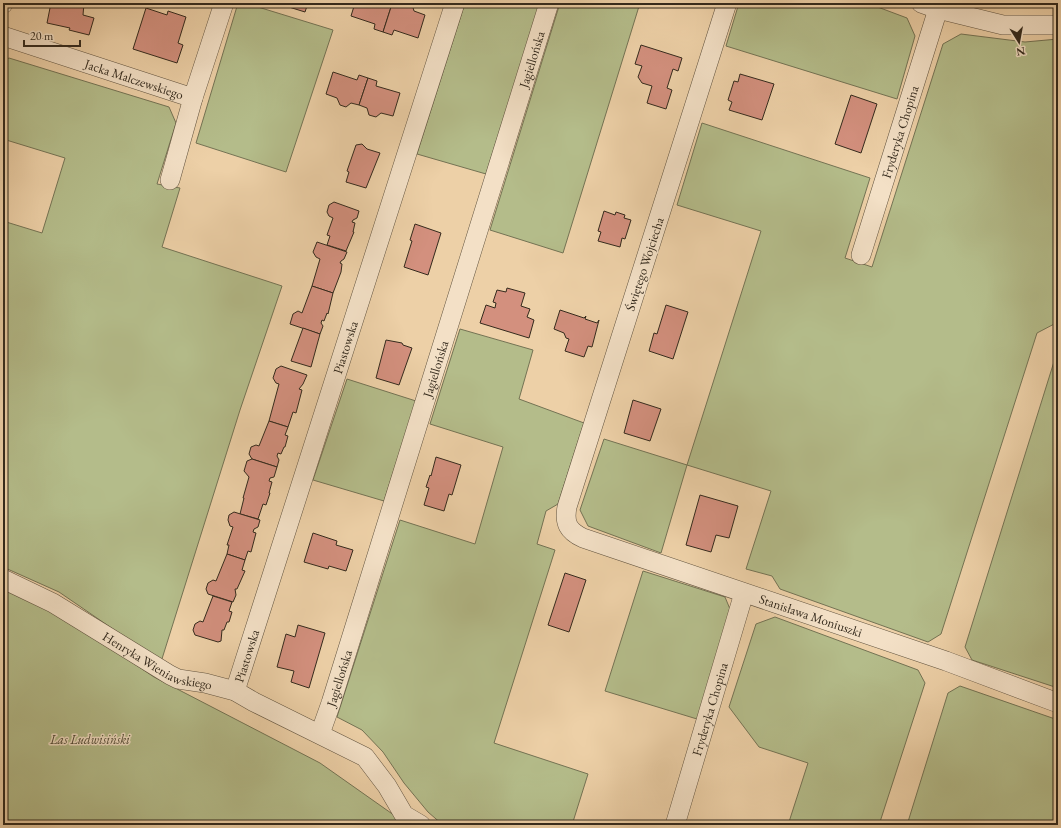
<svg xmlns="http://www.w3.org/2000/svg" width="1061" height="828" font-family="'EB Garamond',serif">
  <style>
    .green { fill: #b4bc8a; stroke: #747354 }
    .building { fill: #d3907e; stroke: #342a1d }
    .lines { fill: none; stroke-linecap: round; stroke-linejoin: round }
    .minor-casing { stroke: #625440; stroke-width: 20 }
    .minor { stroke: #f3e0c6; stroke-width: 19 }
    .labels { text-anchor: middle; stroke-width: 3; stroke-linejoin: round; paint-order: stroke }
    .street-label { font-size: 13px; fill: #342a1d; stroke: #f3e0c6 }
    .park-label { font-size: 13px; font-style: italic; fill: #4e4733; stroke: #f3e0c6 }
  </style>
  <rect width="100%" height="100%" fill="#edd0a7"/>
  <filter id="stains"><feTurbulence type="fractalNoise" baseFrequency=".005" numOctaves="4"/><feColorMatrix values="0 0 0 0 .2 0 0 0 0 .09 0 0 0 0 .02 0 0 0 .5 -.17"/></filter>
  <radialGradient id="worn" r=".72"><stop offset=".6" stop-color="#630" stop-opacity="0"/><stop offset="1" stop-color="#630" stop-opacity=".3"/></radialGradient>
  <g class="green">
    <path d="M238 3H245L333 30 286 172 196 143Z"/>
    <path d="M465 3H540L486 174 417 154Z"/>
    <path d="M560 3H640L563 253 490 230Z"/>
    <path d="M739 3H867L907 18 915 36 897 99 726 46Z"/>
    <path d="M961 34 1025 42 1058 39V322L1037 333 941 634 928 642 780 589 772 576 746 569 771 491 687 465 661 553 588 526 580 510 604 439 687 465 761 231 677 205 702 123 870 178 845 258 872 267 943 44Z"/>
    <path d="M9 58 169 107 176 123 157 184 180 188 162 247 282 286 240 410 161 662 59 592 3 567V221L42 233 65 158 3 139V61Z"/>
    <path d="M460 329 533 350 519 399 584 423 558 504 546 511 537 544 555 550 494 743 588 774 572 825H443L428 812 404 783 383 752 362 730 337 717 400 520 475 544 503 447 430 424Z"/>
    <path d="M1057 352H1058V688L972 660 965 647Z"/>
    <path d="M347 379 416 401 384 501 313 480Z"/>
    <path d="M643 571 725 597 732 614 697 719 605 691Z"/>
    <path d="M3 586 54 610 154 677 320 763 408 825H3Z"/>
    <path d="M775 617 918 670 925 683 879 825H788L808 763 759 747 729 707 756 624Z"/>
    <path d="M960 686 1058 720V825H907L948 693Z"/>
  </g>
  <g class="building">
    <path d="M51 3H84L83 15 94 18 89 35 69 30 70 28 47 23Z"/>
    <path d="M276 3H308L305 12Z"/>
    <path d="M355 3 392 4 383 32 374 29 375 24 351 16Z"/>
    <path d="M405 3 412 4 414 11 425 15 418 38 394 30 392 35 383 32 392 4 400 7Z"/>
    <path d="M146 8 167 15 168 11 186 17 178 43 183 45 177 63 133 49Z"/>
    <path d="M641 45 682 58 678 71 673 69 667 88 672 90 666 109 647 103 652 86 642 83 638 77 642 66 635 64Z"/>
    <path d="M333 72 357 80 359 75 368 78 359 105 351 103 346 107 340 105 337 98 326 94Z"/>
    <path d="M740 74 774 84 762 120 729 110 732 102 728 100 734 81 738 82Z"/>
    <path d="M368 78 377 81 376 86 400 93 393 116 381 113 376 117 369 115 367 108 359 105Z"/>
    <path d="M851 95 877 104 861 153 835 144Z"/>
    <path d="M362 144 367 149 380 153 366 188 346 182 349 172 347 171 356 145Z"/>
    <path d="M334 202 359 211 357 218 353 220 352 222 355 223 353 232H354L346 251 327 245 330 236 327 235 333 218 329 216 327 212 329 205Z"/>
    <path d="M604 211 615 215 616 212 625 215 624 218 631 220 625 239 622 238 620 247 598 241 601 232 598 231Z"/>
    <path d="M415 224 441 233 428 275 404 267 412 241 410 240Z"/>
    <path d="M317 242 347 252 344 259 341 261 340 263 342 264 341 272 333 293 312 286 320 259 316 257 313 252Z"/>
    <path d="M312 286 333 293 328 314 327 313 324 321 322 320 321 323 323 326 320 334 290 324 293 314 298 311 302 313Z"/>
    <path d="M507 288 525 293 521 306 530 309 527 317 534 320 529 338 480 323 486 305 495 308 496 303 493 302 497 290 506 292Z"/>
    <path d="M666 305 688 312 673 359 649 351 654 333 657 334Z"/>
    <path d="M560 310 584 318 586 316 585 319 597 323 599 320 592 347 588 346 584 357 565 351 569 339 566 338 564 333 554 329Z"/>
    <path d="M303 328 320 334 311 367 291 361Z"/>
    <path d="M386 340 402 343 403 345 412 348 399 385 376 378Z"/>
    <path d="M281 366 307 375 303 384 299 389 302 390 296 413 293 412 288 427 269 421 279 384 276 383 273 378 276 369Z"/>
    <path d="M633 400 661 409 650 441 624 433Z"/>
    <path d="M269 421 288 427 285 435 288 436 285 447H284L281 454 278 453 277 456 279 460 277 467 252 459 249 454 251 447 256 445 259 446Z"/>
    <path d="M436 457 461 465 452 495 449 494 444 511 424 505 429 488 426 487 430 475 431 476Z"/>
    <path d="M252 459 277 467 274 477 270 478 269 481 272 482 269 493H270L266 505 263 504 258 519 240 514 244 498H243L249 477 244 471 247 461Z"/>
    <path d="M700 495 738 506 729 538 716 535 711 552 686 545Z"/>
    <path d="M234 512 260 520 258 527 254 529 253 532 256 533 251 552 248 551 245 560 227 554 229 545H227L233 527 230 526 228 520 229 515Z"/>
    <path d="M313 533 337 541 336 545 353 550 346 571 329 566 328 569 304 562Z"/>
    <path d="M227 554 245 560 242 570 245 571 237 589H235L236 595 233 602 208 594 206 589 208 583 213 580 216 581Z"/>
    <path d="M565 573 586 580 569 632 548 625Z"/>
    <path d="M213 596 232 602 229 611 232 612 229 622H227L224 630H222L221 641 218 642 195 635 193 630 195 624 200 621 203 622Z"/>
    <path d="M298 625 325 633 309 688 291 682 294 671 277 667 286 634 295 637Z"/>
  </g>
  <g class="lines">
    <defs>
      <g id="minor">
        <path id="s1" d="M727 3 567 507C564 523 568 531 583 538L946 661 1058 703"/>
        <path d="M921 3 938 9 1003 25H1058"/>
        <path d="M3 4V3"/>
        <path id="s2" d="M3 36 193 98"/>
        <path d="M170 180 193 98 224 3"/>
        <path id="s3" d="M861 255 938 9"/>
        <path id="s4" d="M3 579 53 603 170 675 178 679 205 683 235 691 254 702 365 757 387 786 404 815 421 825"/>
        <path id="s5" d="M235 691 455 3"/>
        <path id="s6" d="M320 734 331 703 549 3"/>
        <path id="s7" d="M675 825 744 593"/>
      </g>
    </defs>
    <use href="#minor" class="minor-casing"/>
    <use href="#minor" class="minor"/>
  </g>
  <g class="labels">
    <g class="street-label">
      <text dy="5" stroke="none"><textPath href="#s6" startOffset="707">Jagiellońska</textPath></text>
      <text dy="5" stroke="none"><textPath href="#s2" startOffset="138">Jacka Malczewskiego</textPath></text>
      <text dy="5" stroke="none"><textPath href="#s3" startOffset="129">Fryderyka Chopina</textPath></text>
      <text transform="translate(644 264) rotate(-72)" y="5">Świętego Wojciecha</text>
      <text dy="5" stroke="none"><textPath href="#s5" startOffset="361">Piastowska</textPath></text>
      <text dy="5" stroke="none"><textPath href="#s6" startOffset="383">Jagiellońska</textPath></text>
      <text dy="5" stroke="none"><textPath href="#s1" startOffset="808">Stanisława Moniuszki</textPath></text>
      <text dy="5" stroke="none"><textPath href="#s5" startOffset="37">Piastowska</textPath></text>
      <text dy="5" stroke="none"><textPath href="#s4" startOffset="176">Henryka Wieniawskiego</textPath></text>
      <text dy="5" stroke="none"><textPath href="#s6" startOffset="59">Jagiellońska</textPath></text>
      <text dy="5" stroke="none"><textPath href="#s7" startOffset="121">Fryderyka Chopina</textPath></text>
    </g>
    <g class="park-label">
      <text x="90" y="744">Las Ludwisiński</text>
    </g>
  </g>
  <rect width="1061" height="828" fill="none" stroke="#edd0a7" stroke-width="16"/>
  <rect x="4" y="4" width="1053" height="820" fill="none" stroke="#342a1d" stroke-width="2"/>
  <rect x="8" y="8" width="1045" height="812" fill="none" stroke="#342a1d"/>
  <g transform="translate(1019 42) rotate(169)" stroke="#f3e0c6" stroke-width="3" paint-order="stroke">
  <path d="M0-3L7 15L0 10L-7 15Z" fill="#342a1d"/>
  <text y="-6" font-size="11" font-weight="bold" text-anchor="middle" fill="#342a1d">N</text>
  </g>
  <path d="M24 40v6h56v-6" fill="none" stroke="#342a1d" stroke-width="2"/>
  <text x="30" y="40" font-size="12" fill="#342a1d" stroke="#f3e0c6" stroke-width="3" paint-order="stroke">20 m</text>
  <rect width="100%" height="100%" filter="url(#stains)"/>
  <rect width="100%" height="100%" fill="url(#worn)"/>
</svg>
